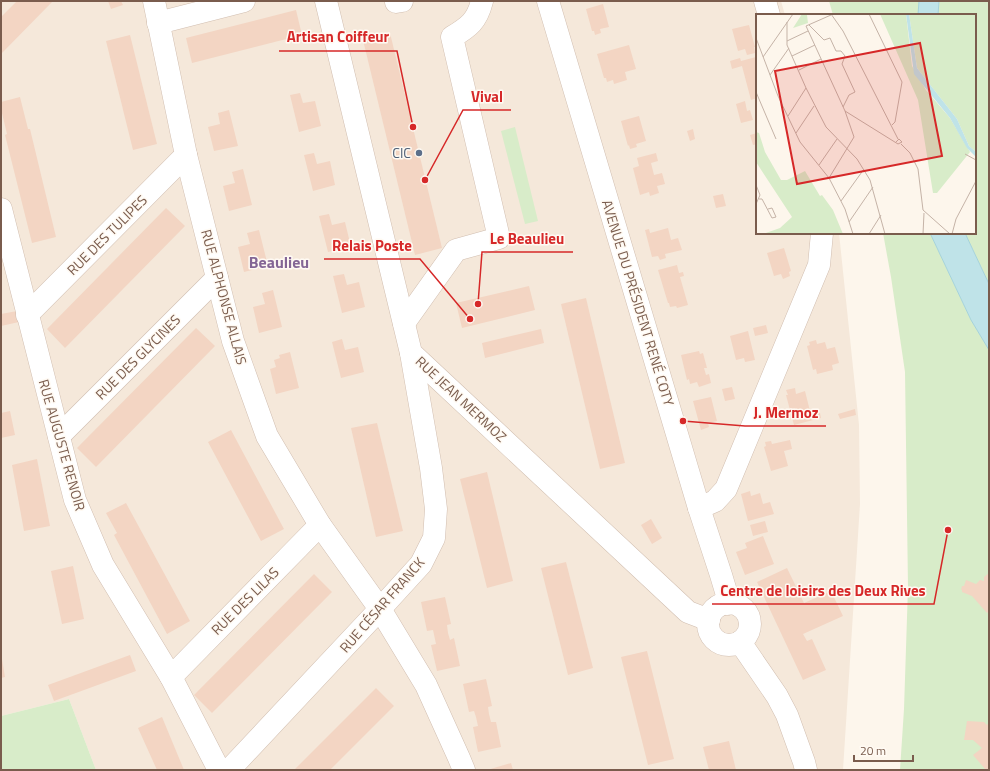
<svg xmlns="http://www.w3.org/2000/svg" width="990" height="771" font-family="'Titillium Web',sans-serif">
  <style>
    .residential { fill: #f5e8da }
    .green { fill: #d8ecc9 }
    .water { fill: #bfe3e8; stroke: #a5d3da }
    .building { fill: #f3d5c3 }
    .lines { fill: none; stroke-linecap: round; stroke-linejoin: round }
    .minor-casing { stroke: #d1beb0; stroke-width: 23 }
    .minor { stroke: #fff; stroke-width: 22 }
    .service-dot { fill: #5c6f8a; stroke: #fffaf3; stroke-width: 1.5 }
    .labels { text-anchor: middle; stroke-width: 3; stroke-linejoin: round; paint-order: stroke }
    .service-label { font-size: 14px; fill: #4e5e75; stroke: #fffaf3; text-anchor: end }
    .street-label { font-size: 14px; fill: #7a5c4d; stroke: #fffaf3 }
    .quarter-label { font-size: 16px; font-weight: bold; fill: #846695; stroke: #fffaf3 }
    .inset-road { fill: none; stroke: #c5b3a7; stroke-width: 1 }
    .view { fill: #d62828; fill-opacity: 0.15; stroke: #d62828; stroke-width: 2 }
    .inset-edge { fill: none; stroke: #7a5c4d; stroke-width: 2 }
    .leader { fill: none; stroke: #d62828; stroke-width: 1.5 }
    .callout-dot { fill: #d62828; stroke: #fffaf3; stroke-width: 1.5 }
    .callout-label { font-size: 15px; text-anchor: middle; font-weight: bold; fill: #d62828; stroke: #fffaf3; stroke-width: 3; stroke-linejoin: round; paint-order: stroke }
  </style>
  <rect width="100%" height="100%" fill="#fdf6ec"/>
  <path class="residential" d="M1 1H781L785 15H757V233H839L859 425 860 504 843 770H96L69 699 1 716Z"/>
  <g class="green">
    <path d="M829 1H919L918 15H833Z"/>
    <path d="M939 1H989V284L965 233H975V15H938Z"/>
    <path d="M515 127 538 221 525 224 501 131Z"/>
    <path d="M883 233H930L971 320 989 350V770H900L904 709 908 587 905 372 891 277Z"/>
    <path d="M69 699 96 770H1V716Z"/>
  </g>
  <g class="water">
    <path d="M919 1H939L938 15H918Z"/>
    <path d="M930 233H965L989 284V350L971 320Z"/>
  </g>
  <g class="building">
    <path d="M17 1H53L1 54V17Z"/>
    <path d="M108 1H121L123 5 111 9Z"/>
    <path d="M603 4 609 27 600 29 601 33 595 35 594 31H592L586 9Z"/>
    <path d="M296 10 302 35 192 63 186 38Z"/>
    <path d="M749 25 755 47H754L755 53 747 55 745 49 738 51 732 29Z"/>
    <path d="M390 33 442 248 415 255 363 40Z"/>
    <path d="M130 35 157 144 133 150 106 41Z"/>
    <path d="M629 45 636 69 625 72 627 80 614 84 613 80 607 82 606 78H604L597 54Z"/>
    <path d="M756 57 757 62V98L751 100 742 66 732 69 730 61 740 58 741 61Z"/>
    <path d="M300 93 303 103 315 101 321 126 299 132 290 95Z"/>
    <path d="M20 97 28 129H30L56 237 32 243 5 135 7 134 1 109V102Z"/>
    <path d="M745 101 747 111 750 110 753 120 741 123 736 104Z"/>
    <path d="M229 110 238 146 214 151 208 127 220 124 218 113Z"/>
    <path d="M639 116 646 141 636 144 637 147 630 149 629 145 628 146 621 121Z"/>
    <path d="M693 129 695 139 690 141 687 131Z"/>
    <path d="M757 133V144L753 145 750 135Z"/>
    <path d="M314 153 317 164 330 161 335 185 313 191 304 155Z"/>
    <path d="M656 153 658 161 651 163 654 175 662 173 665 184 657 186 659 193 650 196 649 192 640 195 633 168 639 166 637 158Z"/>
    <path d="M243 169 252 205 229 211 223 186 235 183 232 172Z"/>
    <path d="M723 194 726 206 716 208 713 196Z"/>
    <path d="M166 208 185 226 65 348 47 329Z"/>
    <path d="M329 214 332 225 345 222 351 247 328 252 319 216Z"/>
    <path d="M668 228 671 240 678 238 682 250 665 254 666 258 660 260 658 256 652 257 645 230 649 229 650 233Z"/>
    <path d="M259 230 268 266 244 272 238 247 250 244 247 233Z"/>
    <path d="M784 248 791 271 789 272 790 276 783 279 781 274 774 276 767 253Z"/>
    <path d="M677 265 679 273 683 272 684 276 680 277 688 305 677 308 676 306 670 307 669 303H668L658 270Z"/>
    <path d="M344 274 347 285 359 282 365 307 342 313 333 276Z"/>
    <path d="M529 286 535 310 462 328 456 303Z"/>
    <path d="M273 290 282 327 259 333 253 307 265 304 262 293Z"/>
    <path d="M586 298 625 463 600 469 561 304Z"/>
    <path d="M17 311 19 322 1 326V314Z"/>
    <path d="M766 325 768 333 755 336 753 328Z"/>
    <path d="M196 328 215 346 96 467 77 448Z"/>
    <path d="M541 329 544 343 485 358 482 343Z"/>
    <path d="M748 331 755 360 745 362 744 358 736 360 730 336Z"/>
    <path d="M342 339 345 350 358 347 364 372 341 378 332 342Z"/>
    <path d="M816 340 817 344 825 342 827 349 835 347 839 363 832 365 833 370 817 374 816 369 813 370 807 346 810 345 809 342Z"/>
    <path d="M699 351 700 354 703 353 707 368H704L706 375 709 374 711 383 699 387 697 382 690 384 689 379 687 380 681 355Z"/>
    <path d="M290 352 299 388 276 394 270 369 276 367 274 360 280 358 279 355Z"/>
    <path d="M732 387 735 399 725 401 722 389Z"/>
    <path d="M795 388 796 394 805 391 811 415 820 413 821 418 794 425 786 395H788L786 390Z"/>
    <path d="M711 397 717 421 708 423 709 427 701 430 693 401Z"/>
    <path d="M855 409 856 415 840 419 838 414Z"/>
    <path d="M10 411 15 435 1 438V413Z"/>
    <path d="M377 423 403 531 376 537 351 428Z"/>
    <path d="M231 430 284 529 261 541 208 442Z"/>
    <path d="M790 440 792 449 784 451 788 466 771 471 764 447 766 446 765 442 771 441 772 444Z"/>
    <path d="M37 459 50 526 24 531 12 465Z"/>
    <path d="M487 472 513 581 487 588 460 479Z"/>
    <path d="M750 491 751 496 760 493 763 504 770 502 774 514 748 521 741 494Z"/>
    <path d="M126 503 190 621 167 634 114 535 117 533 106 513Z"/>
    <path d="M651 519 662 538 652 544 641 525Z"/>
    <path d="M765 521 768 532 753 536 750 525Z"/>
    <path d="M763 536 774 564 745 575 736 552 747 548 745 543Z"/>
    <path d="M566 562 593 668 568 675 541 568Z"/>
    <path d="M73 566 84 619 62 624 51 571Z"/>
    <path d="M787 568 804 603 831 591 843 616 803 634 807 641 812 639 826 670 803 680 757 582Z"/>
    <path d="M989 573V611L987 613 972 596 962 592V590H961L962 586H964L966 580 976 584 980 580 984 581V577Z"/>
    <path d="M314 574 332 592 212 713 194 695Z"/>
    <path d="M445 597 451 624 447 625 448 633 450 640 454 638 460 666 437 671 431 645 436 644 433 630 427 631 421 602Z"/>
    <path d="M647 651 674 759 648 765 621 657Z"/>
    <path d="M130 655 136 671 54 701 48 685Z"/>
    <path d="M2 659 5 677 1 678V660Z"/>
    <path d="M486 679 492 706 488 707 489 714 491 722H496L501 747 478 752 473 727 478 726 476 717 474 711 469 712 463 684Z"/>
    <path d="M376 688 394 706 330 770H294Z"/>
    <path d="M162 717 179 758 184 770H157L138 728Z"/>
    <path d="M967 721 984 722 987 725 989 722V770H986L973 755 982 748 973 740H964Z"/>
    <path d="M729 741 736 770H709L703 747Z"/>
    <path d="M511 763 513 770H487Z"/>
  </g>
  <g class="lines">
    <defs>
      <g id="minor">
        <path d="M154 1 186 155 233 341 267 436 320 525 380 609 426 685 459 758 464 770"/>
        <path d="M326 1 411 353 688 612 709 620"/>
        <path d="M548 1 699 508 721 575 727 595V604"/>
        <path d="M765 1 769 15"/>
        <path d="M396 2 402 1"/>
        <path d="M158 23 244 1"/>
        <path d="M1 209 75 500 103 565 171 677 219 770"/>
        <path d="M27 315 186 155"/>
        <path d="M404 323 456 250 499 238 452 37C469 27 477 21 482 1"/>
        <path d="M59 436 217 278"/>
        <path d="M699 508 715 501 726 489 819 265 822 233"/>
        <circle cx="729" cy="624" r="21"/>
        <path d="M740 642 777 696 787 715 804 762 806 770"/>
        <path d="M171 677 320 525"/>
        <path d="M229 770 380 609 421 564 434 538 436 509 431 468 411 353"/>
      </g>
    </defs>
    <use href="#minor" class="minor-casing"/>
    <use href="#minor" class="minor"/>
  </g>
  <circle class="service-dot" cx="419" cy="153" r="4"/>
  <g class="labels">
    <g class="service-label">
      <text x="411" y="158">CIC</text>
    </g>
    <g class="street-label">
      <text transform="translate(107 235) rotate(-45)" y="5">RUE DES TULIPES</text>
      <text transform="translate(224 297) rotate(75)" y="5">RUE ALPHONSE ALLAIS</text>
      <text transform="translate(638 303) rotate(73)" y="5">AVENUE DU PRÉSIDENT RENÉ COTY</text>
      <text transform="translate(138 357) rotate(-45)" y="5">RUE DES GLYCINES</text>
      <text transform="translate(461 399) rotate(43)" y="5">RUE JEAN MERMOZ</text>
      <text transform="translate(62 445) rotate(74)" y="5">RUE AUGUSTE RENOIR</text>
      <text transform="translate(245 601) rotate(-45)" y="5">RUE DES LILAS</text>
      <text transform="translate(382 605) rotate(-49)" y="5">RUE CÉSAR FRANCK</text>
    </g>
    <g class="quarter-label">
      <text x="279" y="268">Beaulieu</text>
    </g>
  </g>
  <g transform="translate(756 14)">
    <rect width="220" height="220" fill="#fdf6ec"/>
    <path d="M46 0 51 1 52 9 37 14ZM124 0H150L156 52 170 76 194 104 214 138 181 179H177L162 86ZM153 0H220V138L213 132 201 105 161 54ZM0 118 3 119 9 138 25 166H31L49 157 64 182 66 181 77 196 87 220H7L24 214 36 203 0 148Z" fill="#d8ecc9"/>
    <path d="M150 0H153L161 54 201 105 213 132 220 138V143L211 134 194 104 158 60Z" fill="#bfe3e8"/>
    <path class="inset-road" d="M75 0 87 17 142 125M113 0 146 68 139 108 136 111M75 1 50 12 89 97 142 130 146 128 143 125 140 128M31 8V31L50 74 70 113 101 145 114 166 129 220M53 11 68 26 74 24 80 37H85L89 42 86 50 99 78 93 81 87 93M0 24 22 82 44 128 73 164 89 195 97 220M31 27 52 17M36 42 59 31M7 43 37 0M43 56 65 45M14 61 33 34M0 78 20 125M32 102 50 74M40 119 58 92M145 130 154 139 162 155 167 196 194 220M209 140 220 146M63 151 81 125M73 164 98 123 89 97M0 171 4 181 0 190M3 185H6L16 204 20 203 16 194 12 195M85 187 108 155M93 208 117 173M113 220 125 201M167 220 168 199M196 220 200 205 220 167"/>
    <path class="view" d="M164 29 186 142 41 170 19 57Z"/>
    <rect width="220" height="220" class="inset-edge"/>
  </g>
  <path class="leader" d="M413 127L397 51H279M425 180L463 110H511M478 304L482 252H573M470 319L420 259H324M683 421L745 426H826M948 530L934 604H712"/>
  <g class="callout-dot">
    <circle cx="413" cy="127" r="4"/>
    <circle cx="425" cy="180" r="4"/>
    <circle cx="478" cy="304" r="4"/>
    <circle cx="470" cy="319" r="4"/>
    <circle cx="683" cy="421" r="4"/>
    <circle cx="948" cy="530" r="4"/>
  </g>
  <g class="callout-label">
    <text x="338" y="42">Artisan Coiffeur</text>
    <text x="487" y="102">Vival</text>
    <text x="527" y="244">Le Beaulieu</text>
    <text x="372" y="251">Relais Poste</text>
    <text x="786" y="418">J. Mermoz</text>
    <text x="823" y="596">Centre de loisirs des Deux Rives</text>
  </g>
  <rect width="990" height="771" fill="none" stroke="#7a5c4d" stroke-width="4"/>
  <path d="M854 755v6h59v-6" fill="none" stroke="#7a5c4d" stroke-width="2"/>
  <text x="860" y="755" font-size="12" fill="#7a5c4d" stroke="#fffaf3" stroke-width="3" paint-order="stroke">20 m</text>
</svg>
